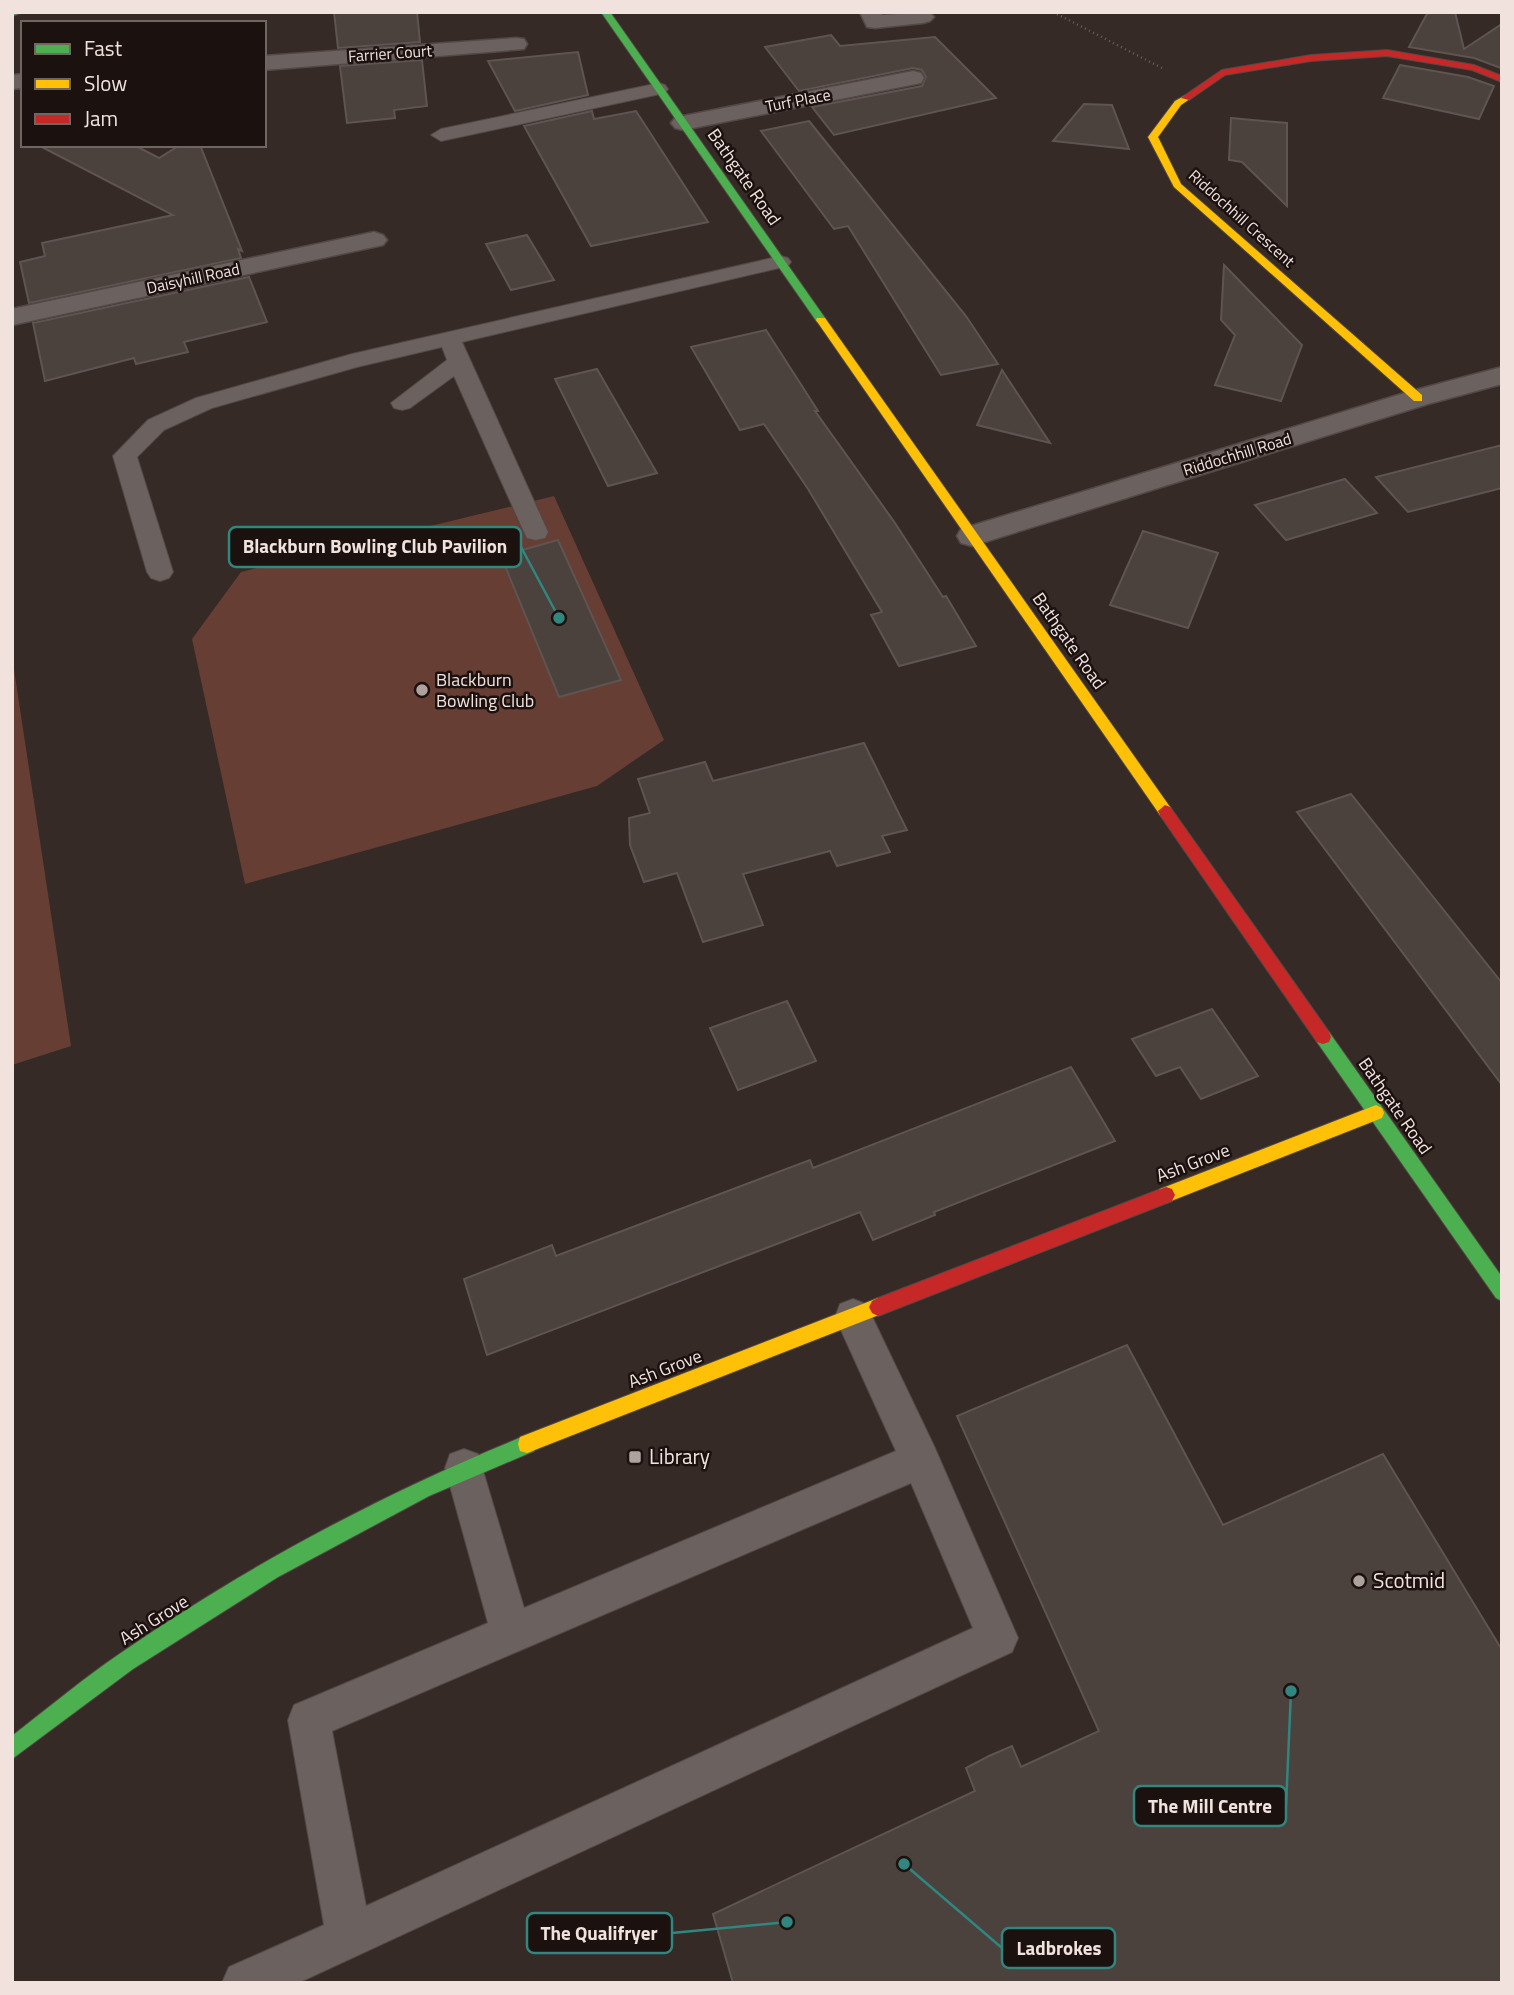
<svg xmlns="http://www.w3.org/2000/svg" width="1514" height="1995" font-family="'Titillium Web',sans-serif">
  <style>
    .green { fill: #663e33 }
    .building { fill: #4b413d; stroke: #5e5451; stroke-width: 2 }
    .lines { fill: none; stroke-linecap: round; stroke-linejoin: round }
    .lane-casing { stroke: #534845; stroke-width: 2 }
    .street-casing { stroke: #534845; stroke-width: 3 }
    .fast-casing { stroke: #534845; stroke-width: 2 }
    .slow-casing { stroke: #534845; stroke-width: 2 }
    .jam-casing { stroke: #534845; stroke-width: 2 }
    .path { stroke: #69605d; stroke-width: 2.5; stroke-dasharray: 1 3.5; stroke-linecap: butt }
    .lane { fill: #6b615f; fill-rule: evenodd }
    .street { fill: #6b615f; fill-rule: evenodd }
    .fast { fill: #4caf50; fill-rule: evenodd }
    .slow { fill: #ffc107; fill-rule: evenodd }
    .jam { fill: #c62828; fill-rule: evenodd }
    .poi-dot { fill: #afa29e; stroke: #1b110f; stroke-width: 2.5 }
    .labels { text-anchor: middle; stroke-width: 5; stroke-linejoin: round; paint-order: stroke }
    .far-street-label { font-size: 16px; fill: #f1e2de; stroke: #1b110f }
    .street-label { font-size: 18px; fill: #f1e2de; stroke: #1b110f }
    .poi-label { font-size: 18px; fill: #f1e2de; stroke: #1b110f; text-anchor: start }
    .near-poi-label { font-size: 21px; fill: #f1e2de; stroke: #1b110f; text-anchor: start }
    .leader { fill: none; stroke: #31867f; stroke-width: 2.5 }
    .callout-dot { fill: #31867f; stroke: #1b110f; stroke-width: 2.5 }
    .callout { fill: #1b110f; stroke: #31867f; stroke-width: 2.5 }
    .callout-label { font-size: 19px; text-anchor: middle; font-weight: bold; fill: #f1e2de }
  </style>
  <rect width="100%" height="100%" fill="#352a26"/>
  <g class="green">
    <path d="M554 496 664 740 597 786 245 884 192 639 241 572Z"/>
    <path d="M12 656 71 1046 12 1065Z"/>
  </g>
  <g class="building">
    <path d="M334 12H417L420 42 338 48Z"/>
    <path d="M1428 12H1455L1464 49 1502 24 1501 68 1474 58 1409 47Z"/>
    <path d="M831 35 840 46 935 37 996 98 834 135 812 107 922 86 926 77 922 70 913 68 799 91 765 47Z"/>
    <path d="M578 52 588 95 515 111 488 61Z"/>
    <path d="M422 60 427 106 394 110 395 118 347 123 340 66Z"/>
    <path d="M1400 65 1468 77 1494 86 1479 119 1383 98Z"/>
    <path d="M1084 104 1112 105 1129 149 1053 141Z"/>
    <path d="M592 111 594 119 636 111 708 222 591 246 524 126Z"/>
    <path d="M1231 118 1287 123V206L1242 162 1229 160Z"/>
    <path d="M809 121 966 316 998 364 941 375 848 226 834 229 761 131Z"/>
    <path d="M38 145H134L159 158 180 145H200L242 251 238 249 241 258 29 303 20 262 45 256 42 243 173 215Z"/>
    <path d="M527 235 554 280 511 290 486 244Z"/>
    <path d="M1224 265 1302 345 1281 401 1215 385 1235 335 1221 320Z"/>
    <path d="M249 277 267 322 184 342 188 352 136 364 134 358 45 381 33 323Z"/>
    <path d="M766 330 818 411H815L895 523 943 597 946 596 976 646 899 666 871 615 882 612 808 489 764 424 740 430 691 347Z"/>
    <path d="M597 369 657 473 608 486 555 379Z"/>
    <path d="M1002 370 1050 443 977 425Z"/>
    <path d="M1502 445V488L1408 512 1376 477Z"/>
    <path d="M1345 479 1377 513 1286 540 1255 505Z"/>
    <path d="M1143 531 1218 553 1188 628 1110 605Z"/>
    <path d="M558 540 621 680 559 697 501 556Z"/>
    <path d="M864 743 907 830 882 836 890 852 837 866 830 851 743 874 763 925 703 942 677 873 644 882 630 845 629 818 650 813 638 779 705 762 713 781Z"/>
    <path d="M1351 794 1502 983V1085L1297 812Z"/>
    <path d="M787 1001 816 1061 738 1090 710 1028Z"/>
    <path d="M1212 1009 1258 1076 1201 1099 1180 1067 1156 1076 1132 1039Z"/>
    <path d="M1071 1067 1115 1141 934 1212 935 1215 873 1240 860 1212 487 1355 464 1279 552 1245 556 1256 810 1160 813 1168Z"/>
    <path d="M1127 1345 1223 1525 1383 1454 1502 1650V1983H733L713 1914 975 1791 966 1768 989 1756 1012 1746 1021 1767 1099 1731 957 1416Z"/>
  </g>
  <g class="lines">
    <defs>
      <g id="lane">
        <path d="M659 83 665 85 668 89 665 93 441 141 431 135 441 129Z"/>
        <path d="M781 256 788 258 791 262 788 266 462 342 548 532 545 538 536 540 527 538 524 532 454 376 410 408 402 410 394 408 391 403 447 360 442 347 357 367 212 408 164 430 137 457 173 572 169 578 160 581 151 578 147 572 113 456 148 420 196 398 352 354Z"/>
        <path d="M853 1299 866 1304 934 1446 1018 1638 1012 1652 298 1983H222L229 1967 324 1925 288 1720 294 1705 488 1623 445 1468 450 1454 464 1449 478 1454 524 1608 896 1451 835 1317 840 1304ZM911 1483 973 1628 366 1906 332 1731Z"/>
      </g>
      <g id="street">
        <path d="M860 12H881L882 15 929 12 934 17 930 21 923 23 875 28 867 27Z"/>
        <path d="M516 38 524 39 527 44 524 49 264 70V56Z"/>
        <path d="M913 71 921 73 924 78 921 83 683 130 675 128 671 123 675 118 683 116Z"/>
        <path d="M23 74V88L12 89V75Z"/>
        <path d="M374 232 383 235 387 240 383 245 12 325V309Z"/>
        <path d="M1502 367V384L1428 404 972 546 961 543 957 536 961 529 1408 392Z"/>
      </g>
      <g id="fast">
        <path d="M12 12H24L12 16Z"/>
        <path d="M601 12H610L825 318V322H817Z"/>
        <path d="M1323 1030 1329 1032 1502 1277V1301L1496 1298 1317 1042 1315 1037 1317 1032Z"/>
        <path d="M527 1435 534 1437 536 1444 534 1451 429 1496 278 1577 133 1669 12 1759V1736C43 1712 73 1687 105 1664 236 1572 378 1495 527 1435Z"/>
      </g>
      <g id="slow">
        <path d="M1186 95 1191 98 1181 105 1158 137 1181 184 1422 395V401H1414L1174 187 1148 137 1175 101Z"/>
        <path d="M817 318H825L1170 807 1172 811 1170 815H1160L816 320Z"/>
        <path d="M1376 1105 1382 1108 1384 1113 1382 1118 1166 1203 1160 1201 1157 1195 1160 1189Z"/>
        <path d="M878 1298 884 1301 887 1307 884 1313 527 1453 520 1451 518 1444 520 1437Z"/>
      </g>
      <g id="jam">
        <path d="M1387 50 1474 65 1502 76V82L1472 70 1387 56 1311 61 1225 75 1189 100 1181 98 1222 70 1311 55Z"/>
        <path d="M1165 805 1170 807 1329 1032 1331 1037 1329 1042 1323 1044 1317 1042 1160 815 1158 811Z"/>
        <path d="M1166 1187 1172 1189 1175 1195 1172 1201 878 1316 872 1313 869 1307 872 1301 878 1298Z"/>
      </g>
    </defs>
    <use href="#lane" class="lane-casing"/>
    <use href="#street" class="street-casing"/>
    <use href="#fast" class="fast-casing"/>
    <use href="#slow" class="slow-casing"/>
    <use href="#jam" class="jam-casing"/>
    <path class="path" d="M1053 12 1162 68"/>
    <use href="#lane" class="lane"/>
    <use href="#street" class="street"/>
    <use href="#fast" class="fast"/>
    <use href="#slow" class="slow"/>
    <use href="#jam" class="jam"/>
  </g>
  <g class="poi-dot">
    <circle cx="422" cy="690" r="7"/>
    <rect x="628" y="1450" width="14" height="14" rx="3.5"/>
    <circle cx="1359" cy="1581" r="7"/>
  </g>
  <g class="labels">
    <g class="far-street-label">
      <text transform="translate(390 53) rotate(-4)" y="6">Farrier Court</text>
      <text transform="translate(798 100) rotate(-11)" y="6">Turf Place</text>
      <text transform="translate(1242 218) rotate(42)" y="6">Riddochhill Crescent</text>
      <text transform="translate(193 278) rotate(-12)" y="6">Daisyhill Road</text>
      <text transform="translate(1237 454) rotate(-17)" y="6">Riddochhill Road</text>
    </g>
    <g class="street-label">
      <text transform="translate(744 177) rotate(55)" y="6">Bathgate Road</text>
      <text transform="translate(1069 641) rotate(55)" y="6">Bathgate Road</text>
      <text transform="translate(1395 1106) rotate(55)" y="6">Bathgate Road</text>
      <text transform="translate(1193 1163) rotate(-21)" y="6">Ash Grove</text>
      <text transform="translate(665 1369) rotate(-21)" y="6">Ash Grove</text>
      <text transform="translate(154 1620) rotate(-32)" y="6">Ash Grove</text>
    </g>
    <g class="poi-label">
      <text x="436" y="686">Blackburn<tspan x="436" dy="21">Bowling Club</tspan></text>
    </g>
    <g class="near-poi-label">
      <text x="649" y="1464">Library</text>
      <text x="1373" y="1588">Scotmid</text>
    </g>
  </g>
  <path class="leader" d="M559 618L521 547M1291 1691L1286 1806M787 1922L672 1933M904 1864L1002 1948"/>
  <g class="callout-dot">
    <circle cx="559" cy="618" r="7"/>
    <circle cx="1291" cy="1691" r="7"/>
    <circle cx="787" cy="1922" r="7"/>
    <circle cx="904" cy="1864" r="7"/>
  </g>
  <g class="callout">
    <rect x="229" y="527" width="292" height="40" rx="7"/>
    <rect x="1134" y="1786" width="152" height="40" rx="7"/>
    <rect x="527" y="1913" width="145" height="40" rx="7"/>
    <rect x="1002" y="1928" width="113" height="40" rx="7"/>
  </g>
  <g class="callout-label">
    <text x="375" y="553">Blackburn Bowling Club Pavilion</text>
    <text x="1210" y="1813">The Mill Centre</text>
    <text x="599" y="1940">The Qualifryer</text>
    <text x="1059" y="1955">Ladbrokes</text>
  </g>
  <rect width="1514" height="1995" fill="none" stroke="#f1e2de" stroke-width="28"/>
  <rect x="21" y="21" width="245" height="126" fill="#1b110f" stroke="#716562" stroke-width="2"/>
  <rect x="35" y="44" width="35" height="10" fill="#4caf50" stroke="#716562" stroke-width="2"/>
  <text x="84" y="56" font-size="21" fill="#f1e2de">Fast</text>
  <rect x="35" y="79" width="35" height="10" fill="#ffc107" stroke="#716562" stroke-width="2"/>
  <text x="84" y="91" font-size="21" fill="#f1e2de">Slow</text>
  <rect x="35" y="114" width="35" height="10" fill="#c62828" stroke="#716562" stroke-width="2"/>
  <text x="84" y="126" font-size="21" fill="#f1e2de">Jam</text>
</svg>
